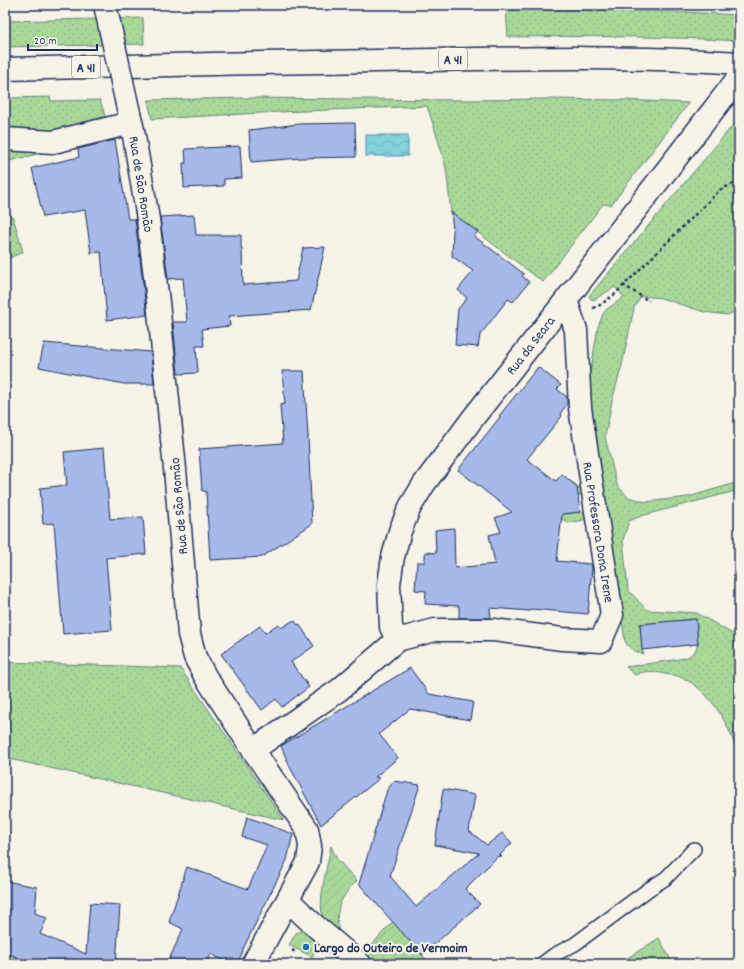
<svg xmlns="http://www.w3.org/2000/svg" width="744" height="969" font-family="Dekko,sans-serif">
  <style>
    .grass { fill: url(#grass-dots); stroke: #62847c }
    .garden { fill: url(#garden-furrows); stroke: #62847c }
    .water { fill: url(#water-waves); stroke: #5991aa }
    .building { fill: #a6b9e8; stroke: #1b2f5e }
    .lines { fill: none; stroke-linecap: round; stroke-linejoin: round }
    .lane-casing { stroke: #1b2f5e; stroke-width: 16 }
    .street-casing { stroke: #1b2f5e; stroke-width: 25 }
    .highway-casing { stroke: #1b2f5e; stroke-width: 25 }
    .path { stroke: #1b2f5e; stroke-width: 2.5; stroke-dasharray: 3 3; stroke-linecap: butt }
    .lane { stroke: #f7f3e8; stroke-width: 13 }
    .street { stroke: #f7f3e8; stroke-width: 22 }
    .highway { stroke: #f7f3e8; stroke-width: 22 }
    .street-bridge-casing { stroke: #1b2f5e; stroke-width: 25; stroke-linecap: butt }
    .street-bridge { stroke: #f7f3e8; stroke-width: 22 }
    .poi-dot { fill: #1f6fb2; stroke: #f7f3e8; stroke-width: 1.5 }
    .labels { text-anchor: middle; stroke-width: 4; stroke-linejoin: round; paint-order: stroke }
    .shield { fill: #f7f3e8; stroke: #5d6a87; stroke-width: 1 }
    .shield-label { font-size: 13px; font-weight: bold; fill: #1b2f5e }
    .street-label { font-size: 14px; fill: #1b2f5e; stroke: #f7f3e8 }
    .poi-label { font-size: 14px; font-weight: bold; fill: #1b2f5e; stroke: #f7f3e8; text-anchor: start }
  </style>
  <defs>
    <pattern id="grass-dots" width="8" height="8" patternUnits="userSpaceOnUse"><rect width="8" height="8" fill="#a9d999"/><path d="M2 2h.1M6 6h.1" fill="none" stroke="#91bb86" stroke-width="1.8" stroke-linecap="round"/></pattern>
    <pattern id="garden-furrows" width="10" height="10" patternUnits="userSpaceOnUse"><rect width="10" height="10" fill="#a9d999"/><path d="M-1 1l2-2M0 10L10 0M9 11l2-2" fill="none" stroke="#91bb86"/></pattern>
    <pattern id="water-waves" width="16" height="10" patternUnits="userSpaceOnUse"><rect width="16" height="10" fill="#82d2dd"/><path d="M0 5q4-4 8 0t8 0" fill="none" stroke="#6aabb6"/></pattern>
  </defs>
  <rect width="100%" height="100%" fill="#f7f3e8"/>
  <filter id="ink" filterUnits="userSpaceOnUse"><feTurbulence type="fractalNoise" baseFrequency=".025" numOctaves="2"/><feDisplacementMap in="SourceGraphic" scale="8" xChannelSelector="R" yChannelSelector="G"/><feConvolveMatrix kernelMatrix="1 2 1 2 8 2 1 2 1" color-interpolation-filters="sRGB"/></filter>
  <g filter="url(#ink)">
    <g class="grass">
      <path d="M506 10H597L683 12 739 15V41C662 36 585 36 508 37Z"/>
      <path d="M143 18 144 44 5 47V21Z"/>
      <path d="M50 97 51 101 100 100 105 116 89 124 60 132 5 130V98Z"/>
      <path d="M249 98 463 100 550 99 624 100 689 103 611 205 603 204 543 282 451 212 446 168 437 136 427 106 279 112 152 119 148 100Z"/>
      <path d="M739 118V310L727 315 704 312 661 298 641 296 634 308 622 365 612 401 605 437 617 485 628 497 646 502 688 497 739 482V490L641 516 629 521 623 540 628 590 647 610 697 613 736 636 739 640V752H737C734 744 732 736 728 728 718 708 703 686 680 677 676 675 670 675 665 674 653 671 646 670 635 675L626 667 674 660 688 657 695 651 698 644 696 619 640 624 642 650 644 654 634 651 628 646 625 641 622 621 602 515 586 398 598 327 603 314 607 309 624 297 615 287 595 299 592 300 589 296 708 155Z"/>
      <path d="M5 149 46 152 5 162Z"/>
      <path d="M5 210 13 217 23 252 5 260Z"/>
      <path d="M572 482 587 494 562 498 565 514 588 511 589 519 568 523 549 509Z"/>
      <path d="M5 662 180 668 284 820 5 758Z"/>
      <path d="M659 938 673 964H618Z"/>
      <path d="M5 952 6 953 32 964H5Z"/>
    </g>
    <g class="garden">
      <path d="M331 846 337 859 357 881C340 897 333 912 340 935 335 931 327 926 324 920 316 904 328 864 331 846Z"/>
      <path d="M393 921 430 964H373L363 955Z"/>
      <path d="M305 930 319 943 312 957 289 945 296 933Z"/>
    </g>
    <rect class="water" x="366" y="135" width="42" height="21"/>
    <g class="building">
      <path d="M355 123 356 157 301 158 251 162 249 130 299 124Z"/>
      <path d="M115 140 128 219H135L147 315 107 320 101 252 91 253 85 210 43 217 32 168 79 157 78 149Z"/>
      <path d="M240 146 242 178 224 179V186L184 188 183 163H186L185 149Z"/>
      <path d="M451 212 478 232 474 236 524 274 522 276 529 282 513 302 508 299 480 335 478 347 455 345 458 309 467 298 458 290 473 271 452 256 453 231Z"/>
      <path d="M194 215 196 235H241V248H242L243 285 296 281 303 248 325 247 311 310 229 316 230 326 202 329 204 346H196L198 373 178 374 173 322H187L183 278 168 279 160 217Z"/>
      <path d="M44 343 151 352 154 384H124L39 367Z"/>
      <path d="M538 367 561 385 557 389 567 397V404L560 414 562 416 527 459 556 481 562 474 577 487 580 512 562 514 557 561 591 564 592 567 588 614 531 609 530 611 490 608 491 618H459V606L425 604 426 591 415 590 417 562H425V552L436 553 435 530 454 528 455 568 495 564 489 535 501 532 495 518 512 512 458 470 500 417 499 416Z"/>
      <path d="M282 371H304L308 436 312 524 262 557 210 560 206 491H202L199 449 283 443 280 405 285 404Z"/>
      <path d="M104 448 110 519 143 517 146 554 106 558 112 630 63 634 54 523 43 524 40 488 67 485 64 452Z"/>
      <path d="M696 619 698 644 642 650 640 624Z"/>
      <path d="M294 620 298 625 299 624 314 646 291 662 309 687 282 707 276 699 262 710 221 654 260 626 265 633 278 624 281 628Z"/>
      <path d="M410 668 429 694 473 702 470 720 410 709 379 734 398 758 375 777 380 778 321 825 290 767 281 746Z"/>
      <path d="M394 781 420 785 390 876 416 907 479 853 435 845 443 789 475 795 469 831 487 845 502 833 512 843 500 855 502 857 498 856 465 889 480 904 422 955 359 884 387 790Z"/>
      <path d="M247 817 293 834 287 860 243 949V951L237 964H231L211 954 206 964H167L183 929 169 922 187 867 248 889 267 845 242 837Z"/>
      <path d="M5 881 37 887 35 913 47 918 40 934 86 954 90 903 120 905 116 964H32L5 952Z"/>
    </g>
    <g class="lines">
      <defs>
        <path id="lane" d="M542 964 554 955 575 944 649 889 666 878 694 849"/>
        <g id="street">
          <path d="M127 104 133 130 148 219 158 302 175 469 189 634 195 657 205 676 253 750 307 829 310 846 308 862 253 964"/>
          <path d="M5 139 53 142 131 123"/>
          <path d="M397 640 391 627 389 584 393 557 400 531 410 507 424 484 473 418 566 300 739 77"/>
          <path d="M253 750 339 690 397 640 435 630H494L562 639 601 641 612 615 580 408 576 330 566 300"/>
          <path d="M288 900 313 924 360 964"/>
        </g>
        <path id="highway" d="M5 69C148 65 290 62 433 60 535 58 637 56 739 63"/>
      </defs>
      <use href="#lane" class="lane-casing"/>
      <use href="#street" class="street-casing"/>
      <use href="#highway" class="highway-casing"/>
      <g class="path">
        <path d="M623 285 649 301"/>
        <path d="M593 308 597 307 614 295 720 190 739 181"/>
        <path d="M292 950 295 952"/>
        <path d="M285 963 286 964"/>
      </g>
      <use href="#lane" class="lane"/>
      <use href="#street" class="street"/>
      <use href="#highway" class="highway"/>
      <defs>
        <path id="street-bridge" d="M105 5 127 104"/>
      </defs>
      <use href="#street-bridge" class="street-bridge-casing"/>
      <use href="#street-bridge" class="street-bridge"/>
    </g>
  </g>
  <circle class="poi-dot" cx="306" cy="947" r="4"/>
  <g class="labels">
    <g class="shield">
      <rect x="439" y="48" width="28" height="22" rx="3"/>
      <rect x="72" y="56" width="28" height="22" rx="3"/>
    </g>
    <g class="shield-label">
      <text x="453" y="64">A 41</text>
      <text x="86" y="72">A 41</text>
    </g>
    <g class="street-label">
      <text transform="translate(142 184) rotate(81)" y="5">Rua de São Romão</text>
      <text transform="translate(530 345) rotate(-52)" y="5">Rua da Seara</text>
      <text transform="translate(178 506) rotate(-95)" y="5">Rua de São Romão</text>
      <text transform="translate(599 532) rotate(81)" y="5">Rua Professora Dona Irene</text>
    </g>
    <g class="poi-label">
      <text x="314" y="952">Largo do Outeiro de Vermoim</text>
    </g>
  </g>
  <rect width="744" height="969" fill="none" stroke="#f7f3e8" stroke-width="20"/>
  <rect x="10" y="10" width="724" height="949" fill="none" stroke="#1b2f5e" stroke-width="1.5" filter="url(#ink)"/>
  <path d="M28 44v6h69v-6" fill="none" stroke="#1b2f5e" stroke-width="2"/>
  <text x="34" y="44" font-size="12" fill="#1b2f5e" stroke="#f7f3e8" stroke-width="3" paint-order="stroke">20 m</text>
</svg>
